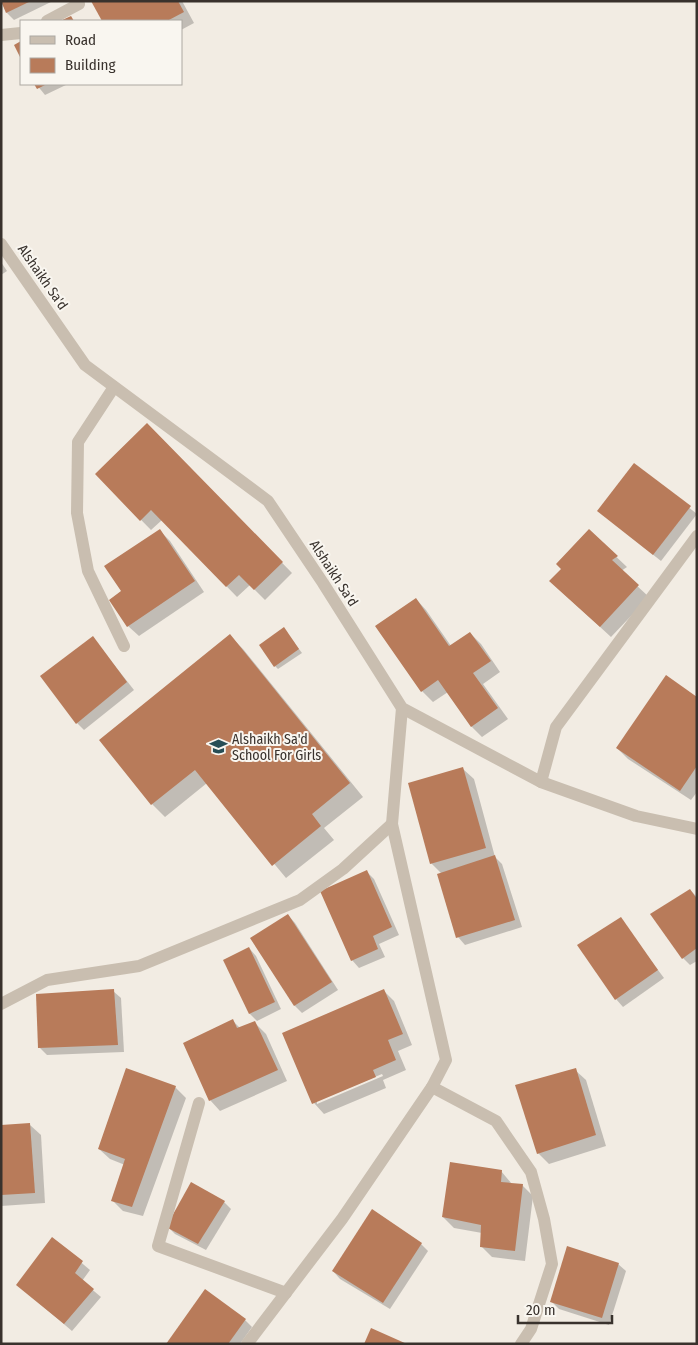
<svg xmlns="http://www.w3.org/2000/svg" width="698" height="1345" font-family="'Fira Sans Condensed',sans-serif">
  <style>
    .shadow { fill: #0003; fill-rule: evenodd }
    .building { fill: #b87b5a }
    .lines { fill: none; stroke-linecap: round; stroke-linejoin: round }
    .minor { stroke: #c9beb0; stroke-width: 12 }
    .labels { text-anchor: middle; stroke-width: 4; stroke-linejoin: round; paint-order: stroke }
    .street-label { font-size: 14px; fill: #39322d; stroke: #f9f6f0 }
    .poi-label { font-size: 14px; fill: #39322d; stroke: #f9f6f0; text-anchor: start }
  </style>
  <rect width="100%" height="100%" fill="#f2ece3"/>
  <g class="shadow">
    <path d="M1 1H53L14 20 7 13Z"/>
    <path d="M93 1H182L194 23 181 30V21H104Z"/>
    <path d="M36 84H68L45 95Z"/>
    <path d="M1 262 7 271 1 275Z"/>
    <path d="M147 424 292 573 265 600 250 585 237 597 162 520 151 530 96 474Z"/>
    <path d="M634 464 697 514 661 561 598 511Z"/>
    <path d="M159 530 170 541 204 592 139 636 128 626 123 592Z"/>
    <path d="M589 531 627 567 621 571 649 597 611 637 562 592V569Z"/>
    <path d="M416 599 426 610 451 646 470 633 481 644 500 672 483 684 508 719 482 737 472 727 448 692 433 702 422 691Z"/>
    <path d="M287 633 302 653 278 669 275 666Z"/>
    <path d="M230 636 243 649 363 797 324 828 334 840 286 878 207 783 165 817 152 804Z"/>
    <path d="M93 638 134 690 84 730 77 723Z"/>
    <path d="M697 698V792L691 800 628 759 617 748Z"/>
    <path d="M463 769 474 779 495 857 502 864 522 927 465 945 458 937 441 873 431 863Z"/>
    <path d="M367 872 374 879 399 935 379 944 385 957 359 968 352 960Z"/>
    <path d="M690 890 697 897V961L690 965 683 958Z"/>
    <path d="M288 915 295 923 338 990 302 1013 295 1006 251 939Z"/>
    <path d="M620 919 664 978 623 1007 616 999Z"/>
    <path d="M249 948 256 956 281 1009 257 1021 250 1014 224 960Z"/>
    <path d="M113 991 121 998 124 1052 47 1055 39 1047Z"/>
    <path d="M384 991 394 1001 412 1045 398 1051 406 1070 383 1080 386 1088 324 1114 314 1103 284 1033ZM382 1074 383 1076 317 1104V1101Z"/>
    <path d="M233 1021 240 1028 255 1023 266 1034 287 1081 220 1111 210 1100Z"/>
    <path d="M575 1070 586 1080 606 1146 549 1164 538 1153Z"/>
    <path d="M175 1087 186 1098 143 1216 123 1211 113 1201 125 1165 110 1159 99 1149Z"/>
    <path d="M30 1125 41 1135 45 1203 1 1206V1127Z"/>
    <path d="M501 1171 512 1184 522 1185 533 1196 525 1261 492 1257 481 1246 482 1233 454 1228 443 1217Z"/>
    <path d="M224 1202 231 1209 206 1250 175 1234 168 1227Z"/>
    <path d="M52 1238 90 1270 82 1281 101 1297 72 1331 18 1285Z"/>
    <path d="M421 1244 428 1251 390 1309 340 1279 333 1271Z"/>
    <path d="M618 1264 626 1271 609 1325 559 1309 552 1302Z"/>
    <path d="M245 1320 252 1327 240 1344H167Z"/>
  </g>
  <g class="building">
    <path d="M1 1H31L6 13Z"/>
    <path d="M91 1H178L184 12 167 21H102Z"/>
    <path d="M71 16 74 21H60Z"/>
    <path d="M21 41V59L14 45Z"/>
    <path d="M34 84H47L37 89Z"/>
    <path d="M147 423 283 562 254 590 239 575 226 587 151 510 140 521 95 474Z"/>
    <path d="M634 463 691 506 653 555 597 511Z"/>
    <path d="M160 529 195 581 127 627 109 600 121 591 104 566Z"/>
    <path d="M589 529 618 556 612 560 639 585 600 627 549 581 561 569 556 564Z"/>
    <path d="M416 598 449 646 470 632 491 661 473 673 498 708 471 727 438 680 421 692 375 626Z"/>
    <path d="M284 627 299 649 274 667 259 645Z"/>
    <path d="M230 634 350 783 312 814 321 826 272 866 195 770 151 805 99 740Z"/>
    <path d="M93 636 127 682 76 724 40 676Z"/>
    <path d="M666 675 697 697V766L680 791 616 748Z"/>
    <path d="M463 767 486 848 430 864 408 783Z"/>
    <path d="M495 855 515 920 456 938 437 874Z"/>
    <path d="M367 870 392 927 373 936 378 949 351 961 320 891Z"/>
    <path d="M690 889 697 899V948L682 959 650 914Z"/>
    <path d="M288 914 332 982 294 1006 250 938Z"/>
    <path d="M621 917 658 970 615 1000 577 945Z"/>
    <path d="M249 947 275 1002 249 1014 223 960Z"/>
    <path d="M114 989 118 1045 38 1048 36 994Z"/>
    <path d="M384 989 403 1034 388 1040 396 1060 373 1070 376 1077 312 1104 282 1033Z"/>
    <path d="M233 1019 237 1028 255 1021 278 1070 209 1101 183 1043Z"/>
    <path d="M126 1068 176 1086 132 1207 111 1201 125 1159 98 1149Z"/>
    <path d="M576 1068 596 1135 537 1154 515 1085Z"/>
    <path d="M30 1123 35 1193 1 1195V1125Z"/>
    <path d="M450 1162 502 1170 501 1182 523 1184 515 1251 480 1247 481 1225 442 1217Z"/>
    <path d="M191 1182 225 1201 198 1244 166 1227Z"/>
    <path d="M372 1209 422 1243 383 1303 332 1271Z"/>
    <path d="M52 1237 83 1261 75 1273 94 1289 64 1324 16 1285Z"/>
    <path d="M567 1246 619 1263 602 1318 550 1302Z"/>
    <path d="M205 1289 246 1319 228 1344H166Z"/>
    <path d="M371 1328 407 1344H364Z"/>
  </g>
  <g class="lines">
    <g class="minor">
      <path d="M47 21 79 4 77 1"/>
      <path d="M1 35 21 33"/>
      <path d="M1 244 85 365 268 501 323 583 402 708 541 782 636 816 697 829"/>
      <path d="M114 387 78 442 77 513 88 571 124 646"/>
      <path d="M541 782 556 727 697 536"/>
      <path d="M1 1004 47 980 139 966 300 900 343 869 392 824"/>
      <path d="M432 1087 496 1121 531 1172 544 1219 552 1264 531 1329 521 1344"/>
      <path d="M199 1103 158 1246 286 1293"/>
      <path d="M247 1344 342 1219 432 1087 446 1060 392 824 402 708"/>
    </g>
  </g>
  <defs>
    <symbol id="school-bare" viewBox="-9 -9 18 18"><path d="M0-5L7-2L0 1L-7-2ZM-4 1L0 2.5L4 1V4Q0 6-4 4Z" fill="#274e56" stroke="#f9f6f0" stroke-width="2.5" paint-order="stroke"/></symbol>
  </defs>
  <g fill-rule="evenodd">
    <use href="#school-bare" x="206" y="734" width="25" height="25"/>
  </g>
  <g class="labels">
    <g class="street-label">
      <text transform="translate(43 277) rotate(55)" y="5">Alshaikh Sa'd</text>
      <text transform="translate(334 573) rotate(57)" y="5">Alshaikh Sa'd</text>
    </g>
    <g class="poi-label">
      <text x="232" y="744">Alshaikh Sa'd<tspan x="232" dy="16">School For Girls</tspan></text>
    </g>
  </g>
  <rect width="698" height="1345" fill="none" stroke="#39322d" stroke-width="5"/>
  <rect x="20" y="20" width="162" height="65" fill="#f9f6f0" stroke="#aca8a2"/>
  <rect x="30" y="36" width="25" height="8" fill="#c9beb0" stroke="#aca8a2"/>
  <text x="65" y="45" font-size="15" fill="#39322d">Road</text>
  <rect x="30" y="58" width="25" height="15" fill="#b87b5a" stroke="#aca8a2"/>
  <text x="65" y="70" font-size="15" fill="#39322d">Building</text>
  <path d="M518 1315v8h94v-8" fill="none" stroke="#39322d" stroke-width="2.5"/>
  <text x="526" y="1315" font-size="15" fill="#39322d" stroke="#f9f6f0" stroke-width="4" paint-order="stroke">20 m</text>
</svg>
